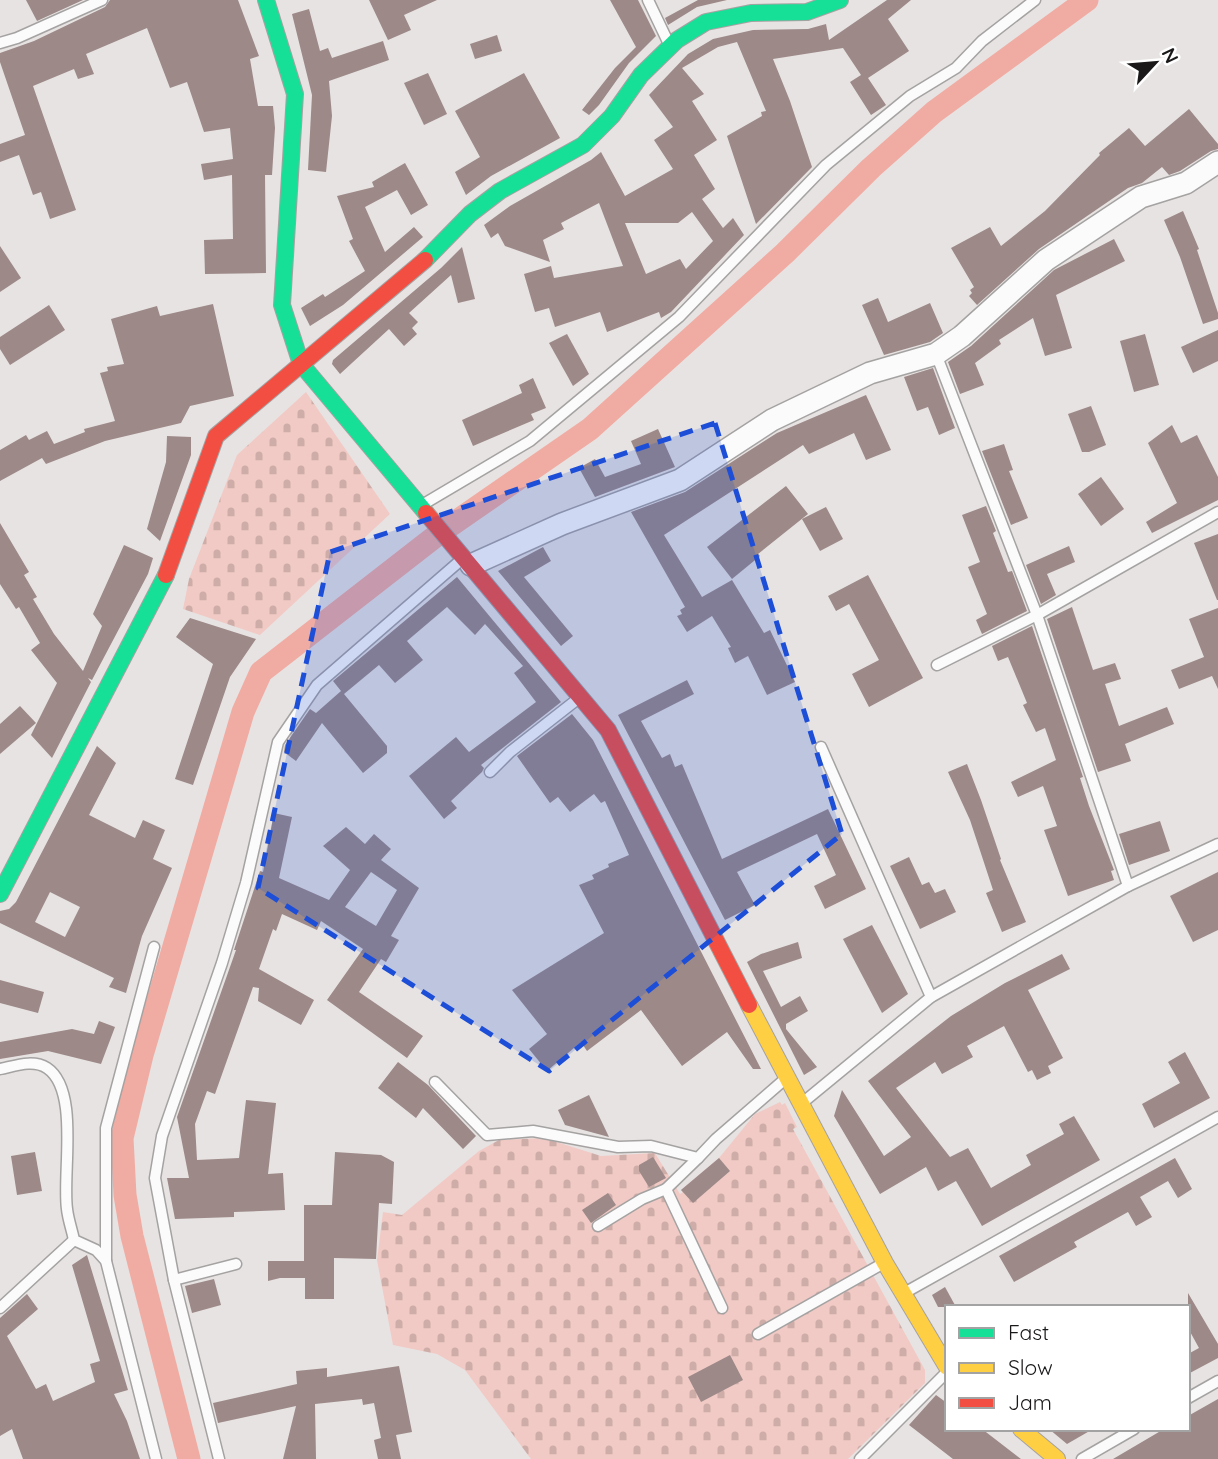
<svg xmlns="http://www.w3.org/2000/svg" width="1218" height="1459" font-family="Quicksand,sans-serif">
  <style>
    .cemetery { fill: url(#cemetery-stones) }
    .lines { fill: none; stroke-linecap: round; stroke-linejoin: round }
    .canal { stroke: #f0aca3; stroke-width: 23 }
    .building { fill: #9c8988; fill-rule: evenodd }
    .lane-casing { stroke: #a5a2a2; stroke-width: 13 }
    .street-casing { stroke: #a5a2a2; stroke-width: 24 }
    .fast-casing { stroke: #a5a2a2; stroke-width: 18 }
    .slow-casing { stroke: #a5a2a2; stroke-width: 18 }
    .jam-casing { stroke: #a5a2a2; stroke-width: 18 }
    .lane { stroke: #fbfbfb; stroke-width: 10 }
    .street { stroke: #fbfbfb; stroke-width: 21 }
    .fast { stroke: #16e098; stroke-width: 16 }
    .slow { stroke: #ffcf43; stroke-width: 16 }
    .jam { stroke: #f24e42; stroke-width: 16 }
    .marked { fill: #1d4ed8; fill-opacity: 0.2; stroke: #1d4ed8; stroke-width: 5; stroke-dasharray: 14 9; stroke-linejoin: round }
  </style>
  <defs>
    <pattern id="cemetery-stones" width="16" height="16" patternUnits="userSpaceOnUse" patternTransform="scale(1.75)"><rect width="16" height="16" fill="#f1cac5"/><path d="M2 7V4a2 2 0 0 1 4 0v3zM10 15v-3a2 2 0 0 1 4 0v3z" fill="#ceada8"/></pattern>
  </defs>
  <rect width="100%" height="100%" fill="#e7e3e2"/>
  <g class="cemetery">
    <path d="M306 392 390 514 260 635 183 609 189 579 237 455Z"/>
    <path d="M780 1102 782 1105 785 1103 797 1127 793 1129 925 1370V1383L848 1459H531L465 1370 437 1354 393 1345 377 1260 383 1212 402 1215 479 1151 499 1140 544 1138 601 1156 655 1153 680 1194 683 1192 681 1190 719 1158 755 1114Z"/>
  </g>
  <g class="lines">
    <path class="canal" d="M189 1459 132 1236 125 1195 122 1138 142 1055 243 712 261 672 441 532 590 429 785 253 871 168 934 112 1087 0"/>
  </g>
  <g class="building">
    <path d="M26 0H83L37 21Z"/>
    <path d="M110 0H238L259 56 250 59 258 106H273L275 128 272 175H265L266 273 205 274 204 240 233 239 232 175 204 180 201 164 233 159 230 128 204 132 187 82 170 88 147 28 86 54 94 74 78 79 74 69 33 86 76 210 50 219 41 192 33 195 19 155 0 162V144L25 135 0 62V53L34 41 105 7Z"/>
    <path d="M369 0H437L404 15 411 30 388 40Z"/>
    <path d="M610 0H638L656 36 629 63 599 105 589 115 582 110 615 68 636 47Z"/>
    <path d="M698 0H727L697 7 668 25 665 18Z"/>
    <path d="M887 0H911L888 19 909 51 868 78 886 105 871 115 850 82 861 75 843 48 773 59 790 101 812 167 756 224 727 136 762 116 761 112 766 111 737 42 718 47 682 68 704 94 692 101 717 140 694 155 715 189 702 199 723 228 733 218 744 235 671 312 661 318 659 312 607 332 600 312 555 327 549 308 535 312 524 274 551 266 554 278 623 266 599 203 561 223 564 229 543 240 550 262 505 246 498 233 491 238 484 225 510 206 591 160 601 152 625 196 673 169 654 140 673 127 649 95 688 54 713 39 753 30 808 29 826 24 829 40ZM692 212 713 241 686 269 680 259 646 274 625 223H678Z"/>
    <path d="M309 9 320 51 328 48 332 58 383 41 389 60 329 81 332 116 326 172 308 170 312 95 292 14Z"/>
    <path d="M497 35 502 51 475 59 470 44Z"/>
    <path d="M428 73 447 114 424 125 404 83Z"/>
    <path d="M524 73 560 138 491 176 466 195 455 172 480 157 455 111Z"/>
    <path d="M1189 109 1218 144V149L1211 151 1180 171 1169 175 1162 167 1142 183 1128 188 1039 249 977 305 969 296 972 293 970 290 974 287 951 248 990 227 1001 246 1045 211 1100 155 1099 153 1129 128 1145 146Z"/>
    <path d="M405 163 428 205 411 215 397 190 365 207 385 252 414 227 423 237 343 305 310 326 301 308 323 294 325 297 365 271 349 241 353 239 337 196 374 187 372 182Z"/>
    <path d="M1183 211 1199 249 1197 250 1218 313V319L1203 324 1180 257 1164 220Z"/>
    <path d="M1114 239 1125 261 1056 295 1072 348 1045 356 1033 318 999 340 1001 344 975 363 984 385 960 394 948 362 971 346 1054 270Z"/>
    <path d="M0 246 21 278 0 292Z"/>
    <path d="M462 247 475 299 458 303 451 275 409 313 418 322 412 328 417 334 404 346 389 329 340 374 332 364 333 360 441 268Z"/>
    <path d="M878 298 888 322 930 303 943 333 930 342 884 355 862 305Z"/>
    <path d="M213 304 234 396 190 406 181 423 105 441 46 464 42 458 0 481V450L26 435 29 440 47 431 54 444 85 432 84 429 115 421 100 373 108 371 107 367 124 364 111 319 157 306 160 316Z"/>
    <path d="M49 305 65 330 10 365 0 349V337Z"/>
    <path d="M1218 330V361L1193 373 1181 347Z"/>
    <path d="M567 334 589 374 573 386 549 343Z"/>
    <path d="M1145 334 1159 385 1134 392 1120 341Z"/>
    <path d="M933 368 955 428 939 435 928 407 917 411 904 377Z"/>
    <path d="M533 378 546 408 531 414 534 420 473 446 462 420 522 393 519 385Z"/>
    <path d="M866 395 891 450 866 460 854 433 809 454 803 445 664 535 702 597 732 580 764 633 770 630 795 682 767 695 748 656 735 663 728 648 731 647 712 616 687 632 677 616 682 614 680 610 685 607 631 512 685 492 777 433Z"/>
    <path d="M1091 406 1106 445 1089 452H1082L1068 414Z"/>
    <path d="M1172 425 1181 443 1197 435 1218 477V500L1152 533 1146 522 1177 503 1148 443Z"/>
    <path d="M658 429 675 467 595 497 579 468 595 459 605 477 641 464 631 441Z"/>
    <path d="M167 436 191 437V455L160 541 147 529 166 462Z"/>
    <path d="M1004 444 1013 470 1009 471 1028 518 1011 525 982 451Z"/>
    <path d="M1101 477 1124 509 1101 526 1078 494Z"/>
    <path d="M786 486 808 514 758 554 760 556 732 579 707 547Z"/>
    <path d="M986 506 996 531 993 533 1008 572 1012 571 1027 611 982 634 976 620 987 614 968 567 980 562 962 515Z"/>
    <path d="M826 507 843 539 820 551 802 519Z"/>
    <path d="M0 523 29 572 24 575 37 597 33 599 54 634 83 671 102 626 93 614 124 545 153 558 148 574 92 680 88 678 91 682 52 758 31 735 57 683 31 650 40 643 19 607 16 609 0 584Z"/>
    <path d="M1218 534V600H1217L1194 543Z"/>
    <path d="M1069 546 1075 562 1047 574 1056 595 1041 604 1026 565Z"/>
    <path d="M543 547 551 561 524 577 573 636 561 646 498 571Z"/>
    <path d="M868 575 923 678 869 707 852 674 879 660 849 604 836 611 828 596Z"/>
    <path d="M457 577 561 702 481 765 484 768 482 772 451 801 457 808 444 819 409 776 456 737 469 752 536 702 514 673 523 666 485 624 475 635 447 607 407 641 423 660 395 683 379 665 344 694 387 746V753L363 773 322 723 296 761 284 752 285 745 310 709 316 713 341 691 333 681Z"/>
    <path d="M1072 607 1093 670 1115 663 1121 679 1105 684 1119 726 1167 707 1174 724 1125 744 1131 761 1098 772 1047 619Z"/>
    <path d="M1218 608V689L1212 676 1179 689 1171 670 1204 657 1189 619Z"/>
    <path d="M190 618 256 639 230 677 193 785 175 779 213 664 176 637Z"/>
    <path d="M1032 626 1083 777 1080 778 1089 806 1114 870 1111 871 1114 880 1068 896 1044 830 1057 826 1043 786 1018 797 1011 782 1056 760 1045 728 1036 732 1023 705 1027 703 1008 657 998 661 992 646Z"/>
    <path d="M687 680 694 694 641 721 662 758 670 754 675 767 682 764 722 859 828 809 866 889 825 909 814 886 836 875 817 834 737 872 755 905 725 920 618 715Z"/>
    <path d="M20 706 36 723 0 754V724Z"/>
    <path d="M572 714 593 740 761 1069H753L727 1032 682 1066 641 1010 587 1051 581 1042 547 1071 529 1049 547 1034 512 990 604 933 579 885 594 879 592 875 609 867 608 864 629 855 605 801 601 803 594 794 570 812 558 797 550 803 517 756Z"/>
    <path d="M97 746 116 763 89 815 135 838 143 820 165 830 153 859 172 868 142 936 126 993 109 987 114 978 0 923V911L9 909 16 902ZM50 892 80 907 65 937 35 922Z"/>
    <path d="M967 764 981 800 1001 859 1000 860 1026 922 1002 932 986 893 993 890 970 820 948 772Z"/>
    <path d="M274 813 292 817 279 878 329 900 350 870 323 846 346 827 365 844 374 834 391 849 381 860 419 888 391 936 399 940 386 962 381 959 359 992 423 1036 407 1058 327 1000 363 949 321 921 317 930 282 914 276 931 273 929 259 969 314 1000 301 1025 258 1001 259 988 253 987 215 1094 207 1091 195 1124 197 1160 239 1158 246 1100 276 1103 268 1174 283 1173 285 1210 234 1212V1217L175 1219 167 1178H189L177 1117 236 950H234L260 871 263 872ZM371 872 397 890 376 926 345 907Z"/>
    <path d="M1160 821 1170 851 1129 865 1119 834Z"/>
    <path d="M909 857 922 885 929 882 935 893 945 889 956 912 920 929 890 866Z"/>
    <path d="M1218 872V930L1193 942 1170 896Z"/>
    <path d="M872 925 908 994 882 1013 843 939Z"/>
    <path d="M798 942 802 958 763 971 781 1007 800 996 808 1011 786 1024V1029L817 1067 804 1075 747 962 761 954Z"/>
    <path d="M1062 954 1070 969 1028 990 1063 1058 1048 1066 1051 1073 1037 1080 1032 1070 1028 1072 1004 1026 967 1046 973 1057 942 1074 935 1062 896 1088 950 1157 968 1148 991 1188 1031 1165 1026 1155 1064 1134 1059 1124 1074 1116 1100 1160 982 1226 956 1181 938 1191 926 1167 880 1194 834 1116 842 1090 884 1156 911 1137 868 1081 951 1016 1005 983Z"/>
    <path d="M0 980 44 992 38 1013 0 1003Z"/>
    <path d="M99 1021 115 1027 101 1064 48 1051 0 1059V1042L72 1029 94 1034Z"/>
    <path d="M1185 1052 1210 1098 1154 1128 1142 1104 1180 1083 1168 1062Z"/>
    <path d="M398 1062 428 1085 476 1136 463 1149 423 1108 416 1118 378 1088Z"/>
    <path d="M589 1095 609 1137 565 1125 558 1110Z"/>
    <path d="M35 1152 42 1191 17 1195 11 1156Z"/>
    <path d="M335 1152 381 1155 394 1162 392 1204 379 1203 376 1259 334 1258V1299H305V1278H280L268 1281V1261H304V1205H332Z"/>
    <path d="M653 1157 666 1178 649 1187 639 1171V1165Z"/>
    <path d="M719 1158 730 1171 693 1203 681 1190Z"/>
    <path d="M1175 1158 1192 1189 1178 1198 1168 1181 1140 1197 1152 1217 1136 1226 1128 1212 1074 1242 1077 1247 1014 1282 999 1256Z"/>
    <path d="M608 1193 616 1205 591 1223 582 1210Z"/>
    <path d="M87 1255 128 1390 114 1394 127 1421 140 1459H23L12 1429 0 1436V1318L27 1294 38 1309 7 1336 36 1389 46 1384 53 1401 95 1382 90 1364 100 1361 72 1265Z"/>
    <path d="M214 1279 221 1305 192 1313 185 1286Z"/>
    <path d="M945 1287 956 1307H938L932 1295Z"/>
    <path d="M1188 1293 1218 1344V1358L1188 1374V1354L1199 1348 1188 1328Z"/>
    <path d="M730 1355 743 1380 701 1402 688 1377Z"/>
    <path d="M399 1366 412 1432 396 1435 401 1459H378L374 1440 381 1438 374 1403 363 1405 362 1399 315 1404 316 1459H283L296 1406 218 1423 213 1403 297 1384 296 1371 327 1368V1377Z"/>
    <path d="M936 1395 947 1403V1429H982L1021 1459H953L909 1425Z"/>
    <path d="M1218 1399V1459H1113L1164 1429H1188V1416Z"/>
    <path d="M1049 1429H1093L1067 1444Z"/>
  </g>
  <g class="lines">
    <defs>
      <g id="lane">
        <path d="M648 0 669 44"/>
        <path d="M0 43 17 38 102 0"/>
        <path d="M936 354 1037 615 1128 886"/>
        <path d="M422 505 530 441 679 317 826 165 910 96 956 68 982 41 1035 0"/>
        <path d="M937 665 1037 615 1218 512"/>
        <path d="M821 747 931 997"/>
        <path d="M490 772 510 752 579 698"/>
        <path d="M0 1069C15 1066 33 1059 47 1068 80 1090 62 1174 67 1209 68 1219 72 1230 74 1240L96 1250 106 1261 156 1459"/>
        <path d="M435 1082 487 1135 533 1131 618 1147 651 1146 698 1158 716 1139 784 1080"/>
        <path d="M801 1104 931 997 1128 886 1218 844"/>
        <path d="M698 1158 666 1189 722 1308"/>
        <path d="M598 1226 642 1199 666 1189"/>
        <path d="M106 1261V1128L154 947"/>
        <path d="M174 1280 236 1264"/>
        <path d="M906 1292 1218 1117"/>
        <path d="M0 1308 74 1240"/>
        <path d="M758 1334 882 1264"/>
        <path d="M1188 1398 1218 1381"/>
        <path d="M219 1459 174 1280 155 1178 162 1136 222 963 246 883 278 742 317 685 461 560"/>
        <path d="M860 1459 947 1372"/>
        <path d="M1082 1459 1134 1429"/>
      </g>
      <path id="street" d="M471 565 562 524 680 480 772 420 870 373 936 354 962 336 1046 260 1141 197 1186 183 1218 162"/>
      <g id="fast">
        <path d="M266 0 295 94 282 305 301 364 426 513"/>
        <path d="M425 260 470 214 500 191 583 145 612 116 641 75 677 40 706 22 751 13 807 12 840 0"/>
        <path d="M0 894 166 575"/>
      </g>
      <g id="slow">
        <path d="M749 1005 885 1263 947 1367"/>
        <path d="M1021 1429 1057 1459"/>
      </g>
      <g id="jam">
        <path d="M426 513 608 730 749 1005"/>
        <path d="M166 575 216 436 425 260"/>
      </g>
    </defs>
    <use href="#lane" class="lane-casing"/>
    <use href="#street" class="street-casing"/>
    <use href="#fast" class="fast-casing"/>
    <use href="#slow" class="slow-casing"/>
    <use href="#jam" class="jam-casing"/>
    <use href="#lane" class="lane"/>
    <use href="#street" class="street"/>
    <use href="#fast" class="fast"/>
    <use href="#slow" class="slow"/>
    <use href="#jam" class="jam"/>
  </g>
  <path class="marked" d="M715 423 842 834 549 1071 258 888 330 552Z"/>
  <rect x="945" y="1305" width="245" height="126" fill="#ffffff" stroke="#a3a3a3" stroke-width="2"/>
  <rect x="959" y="1328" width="35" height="10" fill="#16e098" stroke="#a3a3a3" stroke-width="2"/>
  <text x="1008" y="1340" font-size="21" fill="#1a1818">Fast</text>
  <rect x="959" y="1363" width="35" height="10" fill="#ffcf43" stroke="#a3a3a3" stroke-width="2"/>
  <text x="1008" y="1375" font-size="21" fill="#1a1818">Slow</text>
  <rect x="959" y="1398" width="35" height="10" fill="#f24e42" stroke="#a3a3a3" stroke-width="2"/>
  <text x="1008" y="1410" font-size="21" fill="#1a1818">Jam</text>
  <g transform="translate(1155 63) rotate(64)" stroke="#ffffff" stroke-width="5" paint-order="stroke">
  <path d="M0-5L12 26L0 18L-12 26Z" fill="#1a1818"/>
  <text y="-10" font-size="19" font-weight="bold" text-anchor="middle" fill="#1a1818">N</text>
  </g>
</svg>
